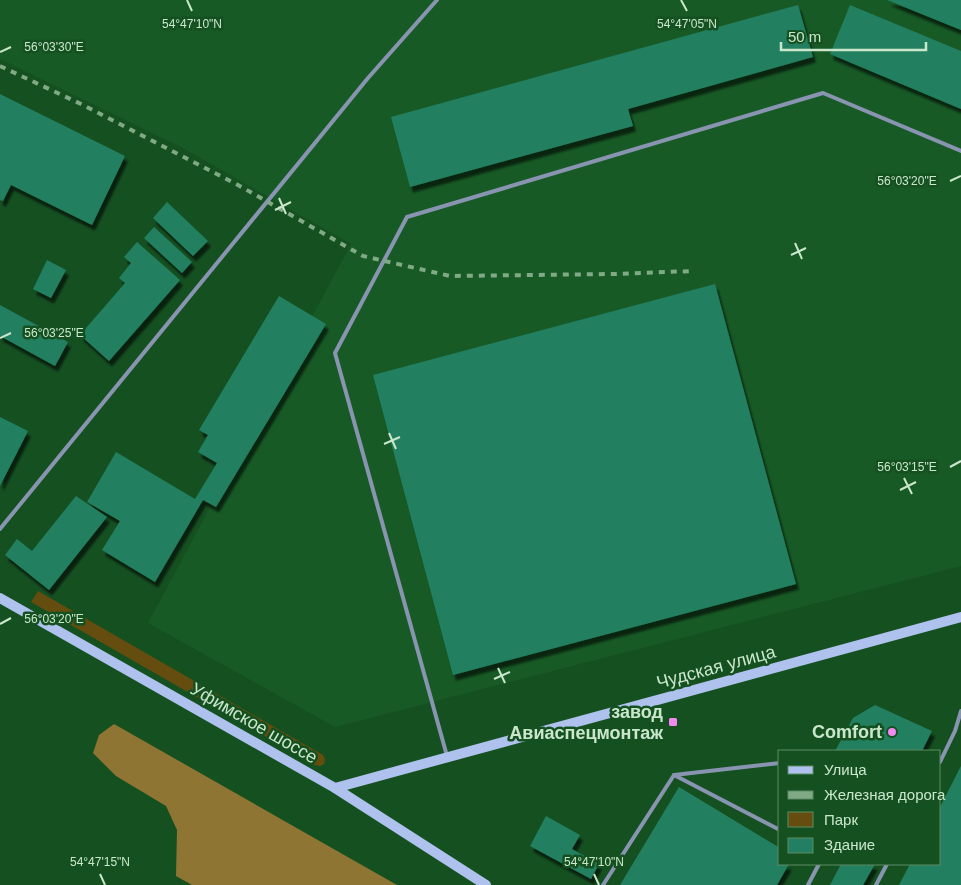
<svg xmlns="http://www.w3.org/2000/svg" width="961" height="885" font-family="Arial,sans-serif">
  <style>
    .built { fill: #175a25 }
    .green { fill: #644d0e }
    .forest { fill: #8f7533 }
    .building { fill: #237f61; filter: url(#shadow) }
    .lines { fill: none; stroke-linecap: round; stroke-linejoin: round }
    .lane { stroke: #8894b0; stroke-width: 4 }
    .secondary { stroke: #afc2ee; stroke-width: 10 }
    .rail { stroke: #80a986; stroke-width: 4; stroke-dasharray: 6 6; stroke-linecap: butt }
    .ticks { fill: none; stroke: #cae7cc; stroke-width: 2 }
    .poi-dot { fill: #f28af2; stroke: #155021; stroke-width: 2 }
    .labels { text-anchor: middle; stroke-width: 5; stroke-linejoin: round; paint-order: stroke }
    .street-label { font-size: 18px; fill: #cae7cc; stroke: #155021 }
    .poi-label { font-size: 18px; font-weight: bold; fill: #cae7cc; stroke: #155021; text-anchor: end }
    .ticks-label { font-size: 12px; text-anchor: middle; fill: #cae7cc; stroke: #155021; stroke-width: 5; stroke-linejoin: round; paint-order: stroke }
  </style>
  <defs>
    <filter id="shadow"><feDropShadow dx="3" dy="5.5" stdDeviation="1" flood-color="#0009"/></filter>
  </defs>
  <rect width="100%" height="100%" fill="#155021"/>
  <path class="built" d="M0 0H961V566L335 727 148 623 351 244 183 148 0 59Z"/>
  <path class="green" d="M38 591 323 755 325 759 324 764 320 766 315 765 31 602Z"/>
  <path class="forest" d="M114 724 397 885H192L176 876 177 830 166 806 116 776 93 753 99 735Z"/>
  <g class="building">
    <path d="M887 0H961V30Z"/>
    <path d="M798 5 813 57 628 109 633 126 410 187 391 117Z"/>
    <path d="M850 5 961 51V109L830 54Z"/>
    <path d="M0 94 125 156 92 225 11 185 3 201 0 200Z"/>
    <path d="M167 202 208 241 193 256 153 218Z"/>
    <path d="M154 227 192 262 182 273 144 238Z"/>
    <path d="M137 242 180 280 109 361 80 335 125 283 119 278 131 263 124 257Z"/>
    <path d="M47 260 66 270 51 298 33 289Z"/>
    <path d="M715 284 796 584 453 675 373 375Z"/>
    <path d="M279 296 326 324 216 507 203 500 155 582 102 550 120 521 87 502 116 452 195 499 217 463 198 452 208 435 199 430Z"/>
    <path d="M0 305 68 342 55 366 0 336Z"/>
    <path d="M0 417 28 431 0 486Z"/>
    <path d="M76 496 107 517 49 590 5 555 17 539 32 551Z"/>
    <path d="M875 705 932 731 922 751H835L853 718Z"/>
    <path d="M961 766V885H899L910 864H940V807Z"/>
    <path d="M679 787 780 848V864H789L777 885H620Z"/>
    <path d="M546 816 580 835 572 849 599 864 591 879 530 846Z"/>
    <path d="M841 864H875L863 885H830Z"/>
  </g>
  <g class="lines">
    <g class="lane">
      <path d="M0 529 368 78 437 0"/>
      <path d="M447 756 335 353 407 217 823 93 961 151"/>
      <path d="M940 762 955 731 961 711"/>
      <path d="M674 775 780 830"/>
      <path d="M603 885 674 775 780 763"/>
      <path d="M808 885 819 864"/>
      <path d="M876 885 887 864"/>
    </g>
    <g class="secondary">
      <path d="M0 598 335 788 486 885"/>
      <path d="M335 788 961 617"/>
    </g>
    <path class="rail" d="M0 66 81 104 238 185 363 256 450 276 614 274 693 271"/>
  </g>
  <path class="ticks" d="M187 0 192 11M681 0 687 11M0 52 11 47M950 181 961 176M279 198 286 214M275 210 291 202M795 243 802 259M791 255 806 248M0 338 11 333M389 433 396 449M384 444 400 437M950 467 961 461M904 478 912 494M900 490 916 482M0 624 11 618M498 668 505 683M494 679 510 672M100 874 105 885M594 874 599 885"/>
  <g class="poi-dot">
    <rect x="668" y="717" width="10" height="10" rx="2.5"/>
    <circle cx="892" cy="732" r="5"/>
  </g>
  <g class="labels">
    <g class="street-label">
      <text transform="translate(716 667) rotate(-15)" y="6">Чудская улица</text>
      <text transform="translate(254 723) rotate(30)" y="6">Уфимское шоссе</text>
    </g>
    <g class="poi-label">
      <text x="663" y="718">завод<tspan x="663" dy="21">Авиаспецмонтаж</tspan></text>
      <text x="882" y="738">Comfort</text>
    </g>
  </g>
  <g class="ticks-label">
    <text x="687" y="28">54°47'05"N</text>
    <text x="192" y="28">54°47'10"N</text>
    <text x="54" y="51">56°03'30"E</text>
    <text x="907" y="185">56°03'20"E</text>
    <text x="54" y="337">56°03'25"E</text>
    <text x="907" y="471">56°03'15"E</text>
    <text x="54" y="623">56°03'20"E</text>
    <text x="100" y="866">54°47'15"N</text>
    <text x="594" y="866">54°47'10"N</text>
  </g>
  <rect x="778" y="750" width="162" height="115" fill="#155021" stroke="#5d8c65"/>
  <rect x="788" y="766" width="25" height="8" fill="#afc2ee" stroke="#5d8c65"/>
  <text x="824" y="775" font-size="15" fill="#cae7cc">Улица</text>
  <rect x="788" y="791" width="25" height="8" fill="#80a986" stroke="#5d8c65"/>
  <text x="824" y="800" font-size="15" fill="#cae7cc">Железная дорога</text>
  <rect x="788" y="812" width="25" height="15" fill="#644d0e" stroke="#5d8c65"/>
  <text x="824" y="825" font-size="15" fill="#cae7cc">Парк</text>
  <rect x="788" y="838" width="25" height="15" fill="#237f61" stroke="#5d8c65"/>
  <text x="824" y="850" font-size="15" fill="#cae7cc">Здание</text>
  <path d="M781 42v8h145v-8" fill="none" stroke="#cae7cc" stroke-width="2.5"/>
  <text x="788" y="42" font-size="15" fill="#cae7cc" stroke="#155021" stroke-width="4" paint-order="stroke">50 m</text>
</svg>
